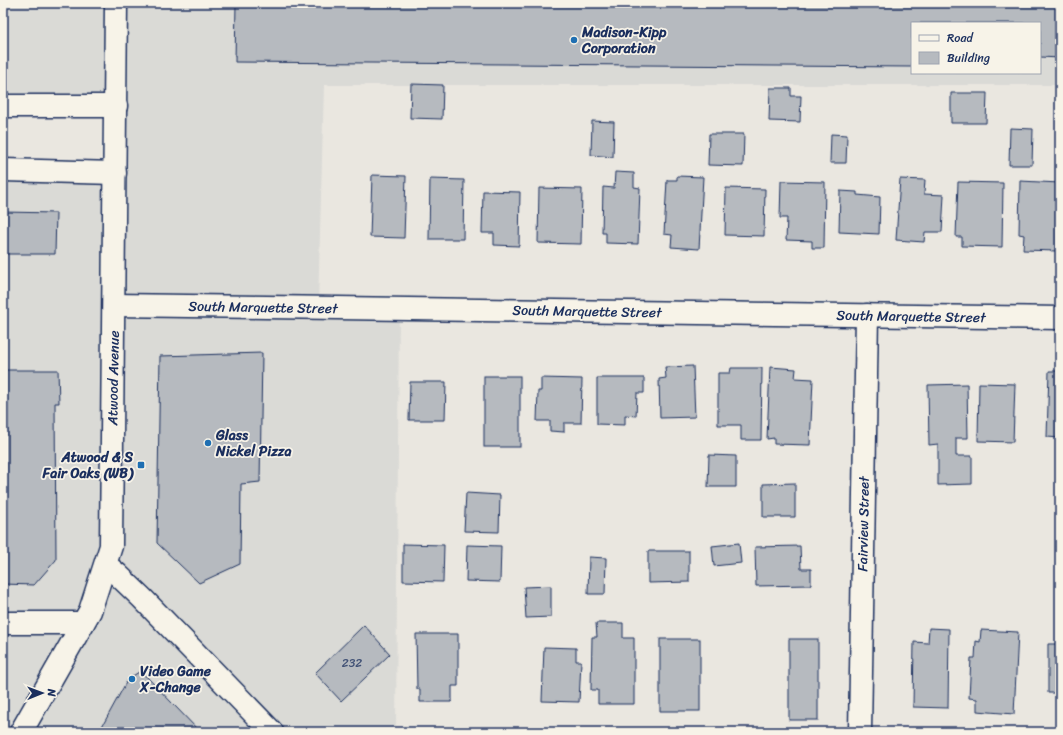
<svg xmlns="http://www.w3.org/2000/svg" width="1063" height="735" font-family="Sriracha,sans-serif">
  <style>
    .built { fill: #dadad6; fill-rule: evenodd }
    .building { fill: #b6babf; stroke: #1b2f5e }
    .lines { fill: none; stroke-linecap: round; stroke-linejoin: round }
    .minor-casing { stroke: #1b2f5e; stroke-width: 25 }
    .tertiary-casing { stroke: #1b2f5e; stroke-width: 25 }
    .minor { stroke: #f7f3e8; stroke-width: 22 }
    .tertiary { stroke: #f7f3e8; stroke-width: 22 }
    .poi-dot { fill: #1f6fb2; stroke: #f7f3e8; stroke-width: 1.5 }
    .labels { text-anchor: middle; stroke-width: 3.5; stroke-linejoin: round; paint-order: stroke }
    .number-label { font-size: 12px; fill: #425276 }
    .poi-label { font-size: 14px; font-weight: bold; fill: #1b2f5e; stroke: #f7f3e8; text-anchor: start }
    .street-label { font-size: 14px; fill: #1b2f5e; stroke: #f7f3e8 }
  </style>
  <rect width="100%" height="100%" fill="#eae7e0"/>
  <filter id="ink" filterUnits="userSpaceOnUse"><feTurbulence type="fractalNoise" baseFrequency=".025" numOctaves="2"/><feDisplacementMap in="SourceGraphic" scale="8" xChannelSelector="R" yChannelSelector="G"/><feConvolveMatrix kernelMatrix="1 2 1 2 8 2 1 2 1" color-interpolation-filters="sRGB"/></filter>
  <g filter="url(#ink)">
    <path class="built" d="M3 3H1060V85H324L318 307 399 309 396 732H3V170L115 173 116 106H3ZM912 23H1040V73H912Z"/>
    <g class="building">
      <path d="M236 3H1060V58L1040 57V23H912V67L235 62Z"/>
      <path d="M411 84 443 85 442 119 410 118Z"/>
      <path d="M770 88H791V96H801L800 122 769 121Z"/>
      <path d="M951 93H987L986 123H951Z"/>
      <path d="M592 121 614 122 613 157 591 155Z"/>
      <path d="M1010 128 1033 129 1032 165H1009Z"/>
      <path d="M709 134H744L743 166 708 165Z"/>
      <path d="M831 134 847 135 846 163H830Z"/>
      <path d="M615 172 634 173V187L640 188 638 244 606 243V233H602L603 187 614 188Z"/>
      <path d="M372 175 406 176 404 238 370 237Z"/>
      <path d="M677 176 703 177 699 249 671 247 672 235 664 234 667 180H677Z"/>
      <path d="M430 179 464 180 463 239H429Z"/>
      <path d="M900 179 925 180 924 194 944 195 942 232H925L924 242 896 240Z"/>
      <path d="M781 181 825 182 824 248H812V241L786 240 787 218H780Z"/>
      <path d="M1020 181 1060 183V241L1058 240 1057 251 1023 250 1024 235 1019 234Z"/>
      <path d="M958 182 1003 183 1002 247 962 246V237H956Z"/>
      <path d="M539 188 582 189 581 244 538 243Z"/>
      <path d="M726 188 765 189 764 236 725 235Z"/>
      <path d="M483 191 520 192 519 246 494 245V233H482Z"/>
      <path d="M840 191 857 192V195L880 197 879 234 839 232Z"/>
      <path d="M3 212 56 213 55 254H3Z"/>
      <path d="M262 353 260 482 241 484 240 564 199 583 157 543 160 356Z"/>
      <path d="M693 366 695 417 660 418 659 379 666 378 665 367Z"/>
      <path d="M770 367 796 369 795 378 813 379 810 445 774 444V438L767 439Z"/>
      <path d="M731 368H762L761 440H741V425H718V373H730Z"/>
      <path d="M3 370H58L59 403H55L56 560 34 585 3 584Z"/>
      <path d="M1049 371H1060V438L1047 437Z"/>
      <rect x="484" y="376" width="36" height="71"/>
      <path d="M541 378 582 379 581 423H564V432L550 431V421H537L538 391H541Z"/>
      <path d="M597 378H644V393H637L636 416 625 415V425L597 424Z"/>
      <path d="M410 382H446L445 420H409Z"/>
      <path d="M979 383 1015 384 1013 442 978 441Z"/>
      <path d="M967 384 968 438H956V456H972V484L938 485V444L929 445 928 385Z"/>
      <path d="M709 455 736 456V487H708Z"/>
      <path d="M795 483V517H763V484Z"/>
      <path d="M466 493 500 495 499 532 464 531Z"/>
      <path d="M739 543 741 563 714 566 712 546Z"/>
      <path d="M403 544 444 545 443 582 403 581Z"/>
      <path d="M467 545 501 546 500 582 466 581Z"/>
      <path d="M800 546 801 569H811V585L756 586 755 547Z"/>
      <path d="M648 551H689V582L648 583Z"/>
      <path d="M589 557 606 558 605 594H588Z"/>
      <path d="M551 586V617L526 618 524 587Z"/>
      <path d="M596 623H623V638H634V704H598V690H591L592 637H597Z"/>
      <path d="M364 625 390 654 341 701 315 673Z"/>
      <path d="M929 628 949 629 948 708 913 707 914 642 928 643Z"/>
      <path d="M981 630 1018 632 1014 714 977 711V699L969 698 971 658H975L976 641 980 642Z"/>
      <path d="M416 634H458V686H452V702H420V689H417Z"/>
      <rect x="660" y="639" width="40" height="72"/>
      <rect x="789" y="639" width="29" height="81"/>
      <path d="M1048 644H1060V702H1056V693H1048Z"/>
      <path d="M544 647 576 648V661H581L579 702 542 701Z"/>
      <path d="M139 672 147 677 200 732H99L128 679Z"/>
    </g>
    <g class="lines">
      <defs>
        <g id="minor">
          <path d="M3 106H116"/>
          <path d="M3 170 115 173"/>
          <path d="M114 305 1060 318"/>
          <path d="M3 623H83"/>
          <path d="M860 732 867 315"/>
        </g>
        <g id="tertiary">
          <path d="M106 565 117 574 142 598 272 732"/>
          <path d="M21 732 90 611 111 546 116 3"/>
        </g>
      </defs>
      <use href="#minor" class="minor-casing"/>
      <use href="#tertiary" class="tertiary-casing"/>
      <use href="#minor" class="minor"/>
      <use href="#tertiary" class="tertiary"/>
    </g>
  </g>
  <g class="poi-dot">
    <circle cx="574" cy="40" r="4"/>
    <circle cx="208" cy="443" r="4"/>
    <rect x="137" y="461" width="8" height="8" rx="2"/>
    <circle cx="132" cy="679" r="4"/>
  </g>
  <g class="labels">
    <g class="number-label">
      <text x="352" y="667">232</text>
    </g>
    <g class="poi-label">
      <text x="582" y="37">Madison-Kipp<tspan x="582" dy="16">Corporation</tspan></text>
      <text x="216" y="440">Glass<tspan x="216" dy="16">Nickel Pizza</tspan></text>
      <text x="133" y="462" text-anchor="end">Atwood &amp; S<tspan x="133" dy="16">Fair Oaks (WB)</tspan></text>
      <text x="140" y="676">Video Game<tspan x="140" dy="16">X-Change</tspan></text>
    </g>
    <g class="street-label">
      <text transform="translate(263 307) rotate(1)" y="5">South Marquette Street</text>
      <text transform="translate(587 311) rotate(1)" y="5">South Marquette Street</text>
      <text transform="translate(911 316) rotate(1)" y="5">South Marquette Street</text>
      <text transform="translate(113 378) rotate(-89)" y="5">Atwood Avenue</text>
      <text transform="translate(863 524) rotate(-89)" y="5">Fairview Street</text>
    </g>
  </g>
  <rect width="1063" height="735" fill="none" stroke="#f7f3e8" stroke-width="16"/>
  <rect x="8" y="8" width="1047" height="719" fill="none" stroke="#1b2f5e" stroke-width="1.5" filter="url(#ink)"/>
  <rect x="911" y="22" width="130" height="52" fill="#f7f3e8" stroke="#9fa5b1"/>
  <rect x="919" y="35" width="20" height="6" fill="#f7f3e8" stroke="#9fa5b1"/>
  <text x="947" y="42" font-size="12" fill="#1b2f5e">Road</text>
  <rect x="919" y="52" width="20" height="12" fill="#b6babf" stroke="#9fa5b1"/>
  <text x="947" y="62" font-size="12" fill="#1b2f5e">Building</text>
  <g transform="translate(42 693) rotate(89)" stroke="#f7f3e8" stroke-width="3" paint-order="stroke">
  <path d="M0-3L7 15L0 10L-7 15Z" fill="#1b2f5e"/>
  <text y="-6" font-size="11" font-weight="bold" text-anchor="middle" fill="#1b2f5e">N</text>
  </g>
</svg>
